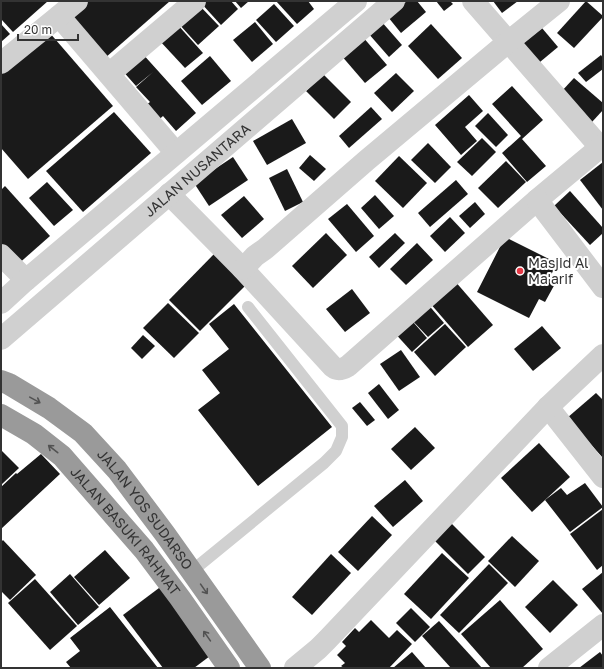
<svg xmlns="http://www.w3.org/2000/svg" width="604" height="669" font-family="'Golos Text',sans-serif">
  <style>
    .building { fill: #1a1a1a }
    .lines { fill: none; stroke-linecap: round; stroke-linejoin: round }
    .lane { stroke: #d0d0d0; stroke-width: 12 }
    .street { stroke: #d0d0d0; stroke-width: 22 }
    .highway { stroke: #9a9a9a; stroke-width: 22 }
    .oneway { stroke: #525252 }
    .poi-dot { fill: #e63946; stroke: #fff; stroke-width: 1.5 }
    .labels { text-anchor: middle; stroke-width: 4; stroke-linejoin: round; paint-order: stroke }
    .street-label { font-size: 14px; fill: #333; stroke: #fff }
    .poi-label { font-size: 14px; fill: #333; stroke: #fff; text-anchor: start }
  </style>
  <rect width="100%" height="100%" fill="#fff"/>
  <g class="building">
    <path d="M3 1H48L13 32 1 19V3Z"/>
    <path d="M84 1H170L105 58 67 16Z"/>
    <path d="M203 1H231L238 9 221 25 201 3Z"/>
    <path d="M235 1H249L241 8Z"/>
    <path d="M276 1H308L314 9 297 24Z"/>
    <path d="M407 1H417L426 12 401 33 388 17Z"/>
    <path d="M436 1H450L453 4 444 11Z"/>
    <path d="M493 1H518L502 13Z"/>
    <path d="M586 1 603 16V17L574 48 557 33Z"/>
    <path d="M274 4 294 26 276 42 256 20Z"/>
    <path d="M199 5 219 26 198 45 179 24Z"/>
    <path d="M381 21 402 45 389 57 368 33Z"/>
    <path d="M255 22 273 44 252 62 233 40Z"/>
    <path d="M1 24 10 34 1 42Z"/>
    <path d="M177 24 203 53 185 68 159 40Z"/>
    <path d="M431 24 462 58 438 79 408 46Z"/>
    <path d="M542 28 558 47 534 67 517 48Z"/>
    <path d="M49 32 113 106 28 179 1 148V74Z"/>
    <path d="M362 36 387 65 365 83 340 54Z"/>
    <path d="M141 52 196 113 176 131 163 116 154 124 141 109 150 102 136 87 153 72 136 86 121 69Z"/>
    <path d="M601 55 603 58V69L586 82 578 73Z"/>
    <path d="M210 56 231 81 202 105 181 81Z"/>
    <path d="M396 73 414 91 392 112 374 93Z"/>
    <path d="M323 74 351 102 334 119 306 91Z"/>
    <path d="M574 78 603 103V110L592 122 560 93Z"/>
    <path d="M512 86 543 120 522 139 546 166 527 182 502 153 521 136 492 104Z"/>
    <path d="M469 95 483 111 465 127 477 141 461 155 435 125Z"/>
    <path d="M371 107 382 119 349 148 339 136Z"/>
    <path d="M114 112 151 153 83 212 46 171Z"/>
    <path d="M488 113 508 135 496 147 475 126Z"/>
    <path d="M292 119 306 143 267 165 253 141Z"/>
    <path d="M482 138 496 152 472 176 457 162Z"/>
    <path d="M428 143 451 167 435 183 411 160Z"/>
    <path d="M310 155 326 169 314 181 299 168Z"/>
    <path d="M399 156 427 183 403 208 375 181Z"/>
    <path d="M233 157 248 180 209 206 194 183Z"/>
    <path d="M506 161 526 182 498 208 478 188Z"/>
    <path d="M603 162V210L580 180Z"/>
    <path d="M287 169 303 202 285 211 269 178Z"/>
    <path d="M456 180 468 194 430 227 418 213Z"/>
    <path d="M47 182 73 210 54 226 29 198Z"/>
    <path d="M5 186 50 236 16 266 1 250V190Z"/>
    <path d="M570 191 603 228V233L590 245 554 206Z"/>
    <path d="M375 195 394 216 379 229 361 208Z"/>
    <path d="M244 196 264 219 242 238 221 215Z"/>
    <path d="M475 202 485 214 470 228 459 216Z"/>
    <path d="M347 204 374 236 356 252 328 219Z"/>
    <path d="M450 217 465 233 445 252 430 236Z"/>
    <path d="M326 233 347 255 313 288 292 266Z"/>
    <path d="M395 233 405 243 379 268 369 257Z"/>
    <path d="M505 237 557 263 549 279 556 282 545 302 539 299 529 318 477 292Z"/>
    <path d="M417 243 433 260 406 285 390 269Z"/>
    <path d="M215 253 247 284 200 331 169 300Z"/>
    <path d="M454 280 493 325 468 347 429 302Z"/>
    <path d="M352 289 370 313 345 332 326 309Z"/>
    <path d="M426 302 444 323 428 337 409 317Z"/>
    <path d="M168 303 199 333 174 358 143 328Z"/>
    <path d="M234 304 332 427 258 486 198 410 220 393 202 370 229 349 209 324Z"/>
    <path d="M408 316 427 338 412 352 392 330Z"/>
    <path d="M445 324 466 347 435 376 414 352Z"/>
    <path d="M542 326 561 348 533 371 514 349Z"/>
    <path d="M143 335 155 346 142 359 131 348Z"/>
    <path d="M401 350 420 377 399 391 380 364Z"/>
    <path d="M379 384 399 410 388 419 368 393Z"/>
    <path d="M596 393 603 400V458L567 418Z"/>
    <path d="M360 402 375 420 367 426 352 408Z"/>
    <path d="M415 427 435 448 411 470 391 449Z"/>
    <path d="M539 443 570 477 532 512 501 478Z"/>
    <path d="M1 450 19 468 1 485Z"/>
    <path d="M41 454 60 474 1 529V487L16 473 17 474Z"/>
    <path d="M405 480 423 501 393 527 374 506Z"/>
    <path d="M585 483 603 507 570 532 545 500 561 488 567 495Z"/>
    <path d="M603 509V565L597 570 570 534Z"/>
    <path d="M372 516 392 535 358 571 338 552Z"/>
    <path d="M451 523 485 557 468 574 434 540Z"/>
    <path d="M512 536 539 561 515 587 488 561Z"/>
    <path d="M3 540 36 575 10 600 1 591V542Z"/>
    <path d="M105 550 130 578 99 605 74 577Z"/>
    <path d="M442 553 469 578 431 619 404 594Z"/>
    <path d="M331 554 351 573 312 615 292 597Z"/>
    <path d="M489 564 508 583 459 633 440 615Z"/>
    <path d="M603 572V614L582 589Z"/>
    <path d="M70 574 99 607 78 625 50 592Z"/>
    <path d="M35 579 77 626 50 650 8 603Z"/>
    <path d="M553 580 578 605 550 633 525 607Z"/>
    <path d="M163 585 214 653 194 668H163L123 615Z"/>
    <path d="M500 600 543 649 522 668H491L461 634Z"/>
    <path d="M110 607 158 668H71L66 662 80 651 70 638Z"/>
    <path d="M411 608 430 627 415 642 396 623Z"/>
    <path d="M371 620 389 638 397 630 412 644 389 668H344L341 666 345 663 337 655 346 646 342 642 355 628 359 632Z"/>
    <path d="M439 621 482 668H451L422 636Z"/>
    <path d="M412 652 426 668H393Z"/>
    <path d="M600 652 603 656V668H579Z"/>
  </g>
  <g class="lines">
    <path class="lane" d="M192 571 324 463 336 451 342 437V426L248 307"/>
    <g class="street">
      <path d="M473 1 600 147"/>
      <path d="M59 16 176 153"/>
      <path d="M1 63 59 16 77 1"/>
      <path d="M109 74 195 1"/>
      <path d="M169 194 243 269 333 367C338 371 343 369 348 366L537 200 603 145"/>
      <path d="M537 200 603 287"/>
      <path d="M1 255 26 280"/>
      <path d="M243 269 255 256 265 249 367 160 508 42 559 1"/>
      <path d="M1 303 26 280 356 1"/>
      <path id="s1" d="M1 339 394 1"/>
      <path d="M548 407 603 477"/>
      <path d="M295 668 318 649 327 640 548 407 603 355"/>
      <path d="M549 668 603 625"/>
    </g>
    <g class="highway">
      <path id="s2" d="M1 381 9 384 49 408 83 433 117 470 165 534 260 668"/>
      <path id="s3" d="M1 415 34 434 62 456 144 550 180 598 229 668"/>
    </g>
  </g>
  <defs><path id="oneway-shaft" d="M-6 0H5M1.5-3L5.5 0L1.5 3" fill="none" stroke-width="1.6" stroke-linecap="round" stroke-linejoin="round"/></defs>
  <g class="oneway">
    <use href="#oneway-shaft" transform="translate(35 400) rotate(29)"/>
    <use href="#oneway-shaft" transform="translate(53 449) rotate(-142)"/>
    <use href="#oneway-shaft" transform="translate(204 589) rotate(55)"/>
    <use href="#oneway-shaft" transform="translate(207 636) rotate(-125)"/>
  </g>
  <circle class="poi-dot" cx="520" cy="271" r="4"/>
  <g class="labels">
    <g class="street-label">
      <text dy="5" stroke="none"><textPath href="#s1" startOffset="259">JALAN NUSANTARA</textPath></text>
      <text dy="5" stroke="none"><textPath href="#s2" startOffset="196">JALAN YOS SUDARSO</textPath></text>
      <text dy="5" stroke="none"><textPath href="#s3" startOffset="172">JALAN BASUKI RAHMAT</textPath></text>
    </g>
    <g class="poi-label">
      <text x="528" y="268">Masjid Al<tspan x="528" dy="16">Ma'arif</tspan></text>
    </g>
  </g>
  <rect width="604" height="669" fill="none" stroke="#333333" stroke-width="4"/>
  <path d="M18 34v6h60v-6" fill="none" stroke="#333333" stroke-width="2"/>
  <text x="24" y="34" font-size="12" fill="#333333" stroke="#ffffff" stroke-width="3" paint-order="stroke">20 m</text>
</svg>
